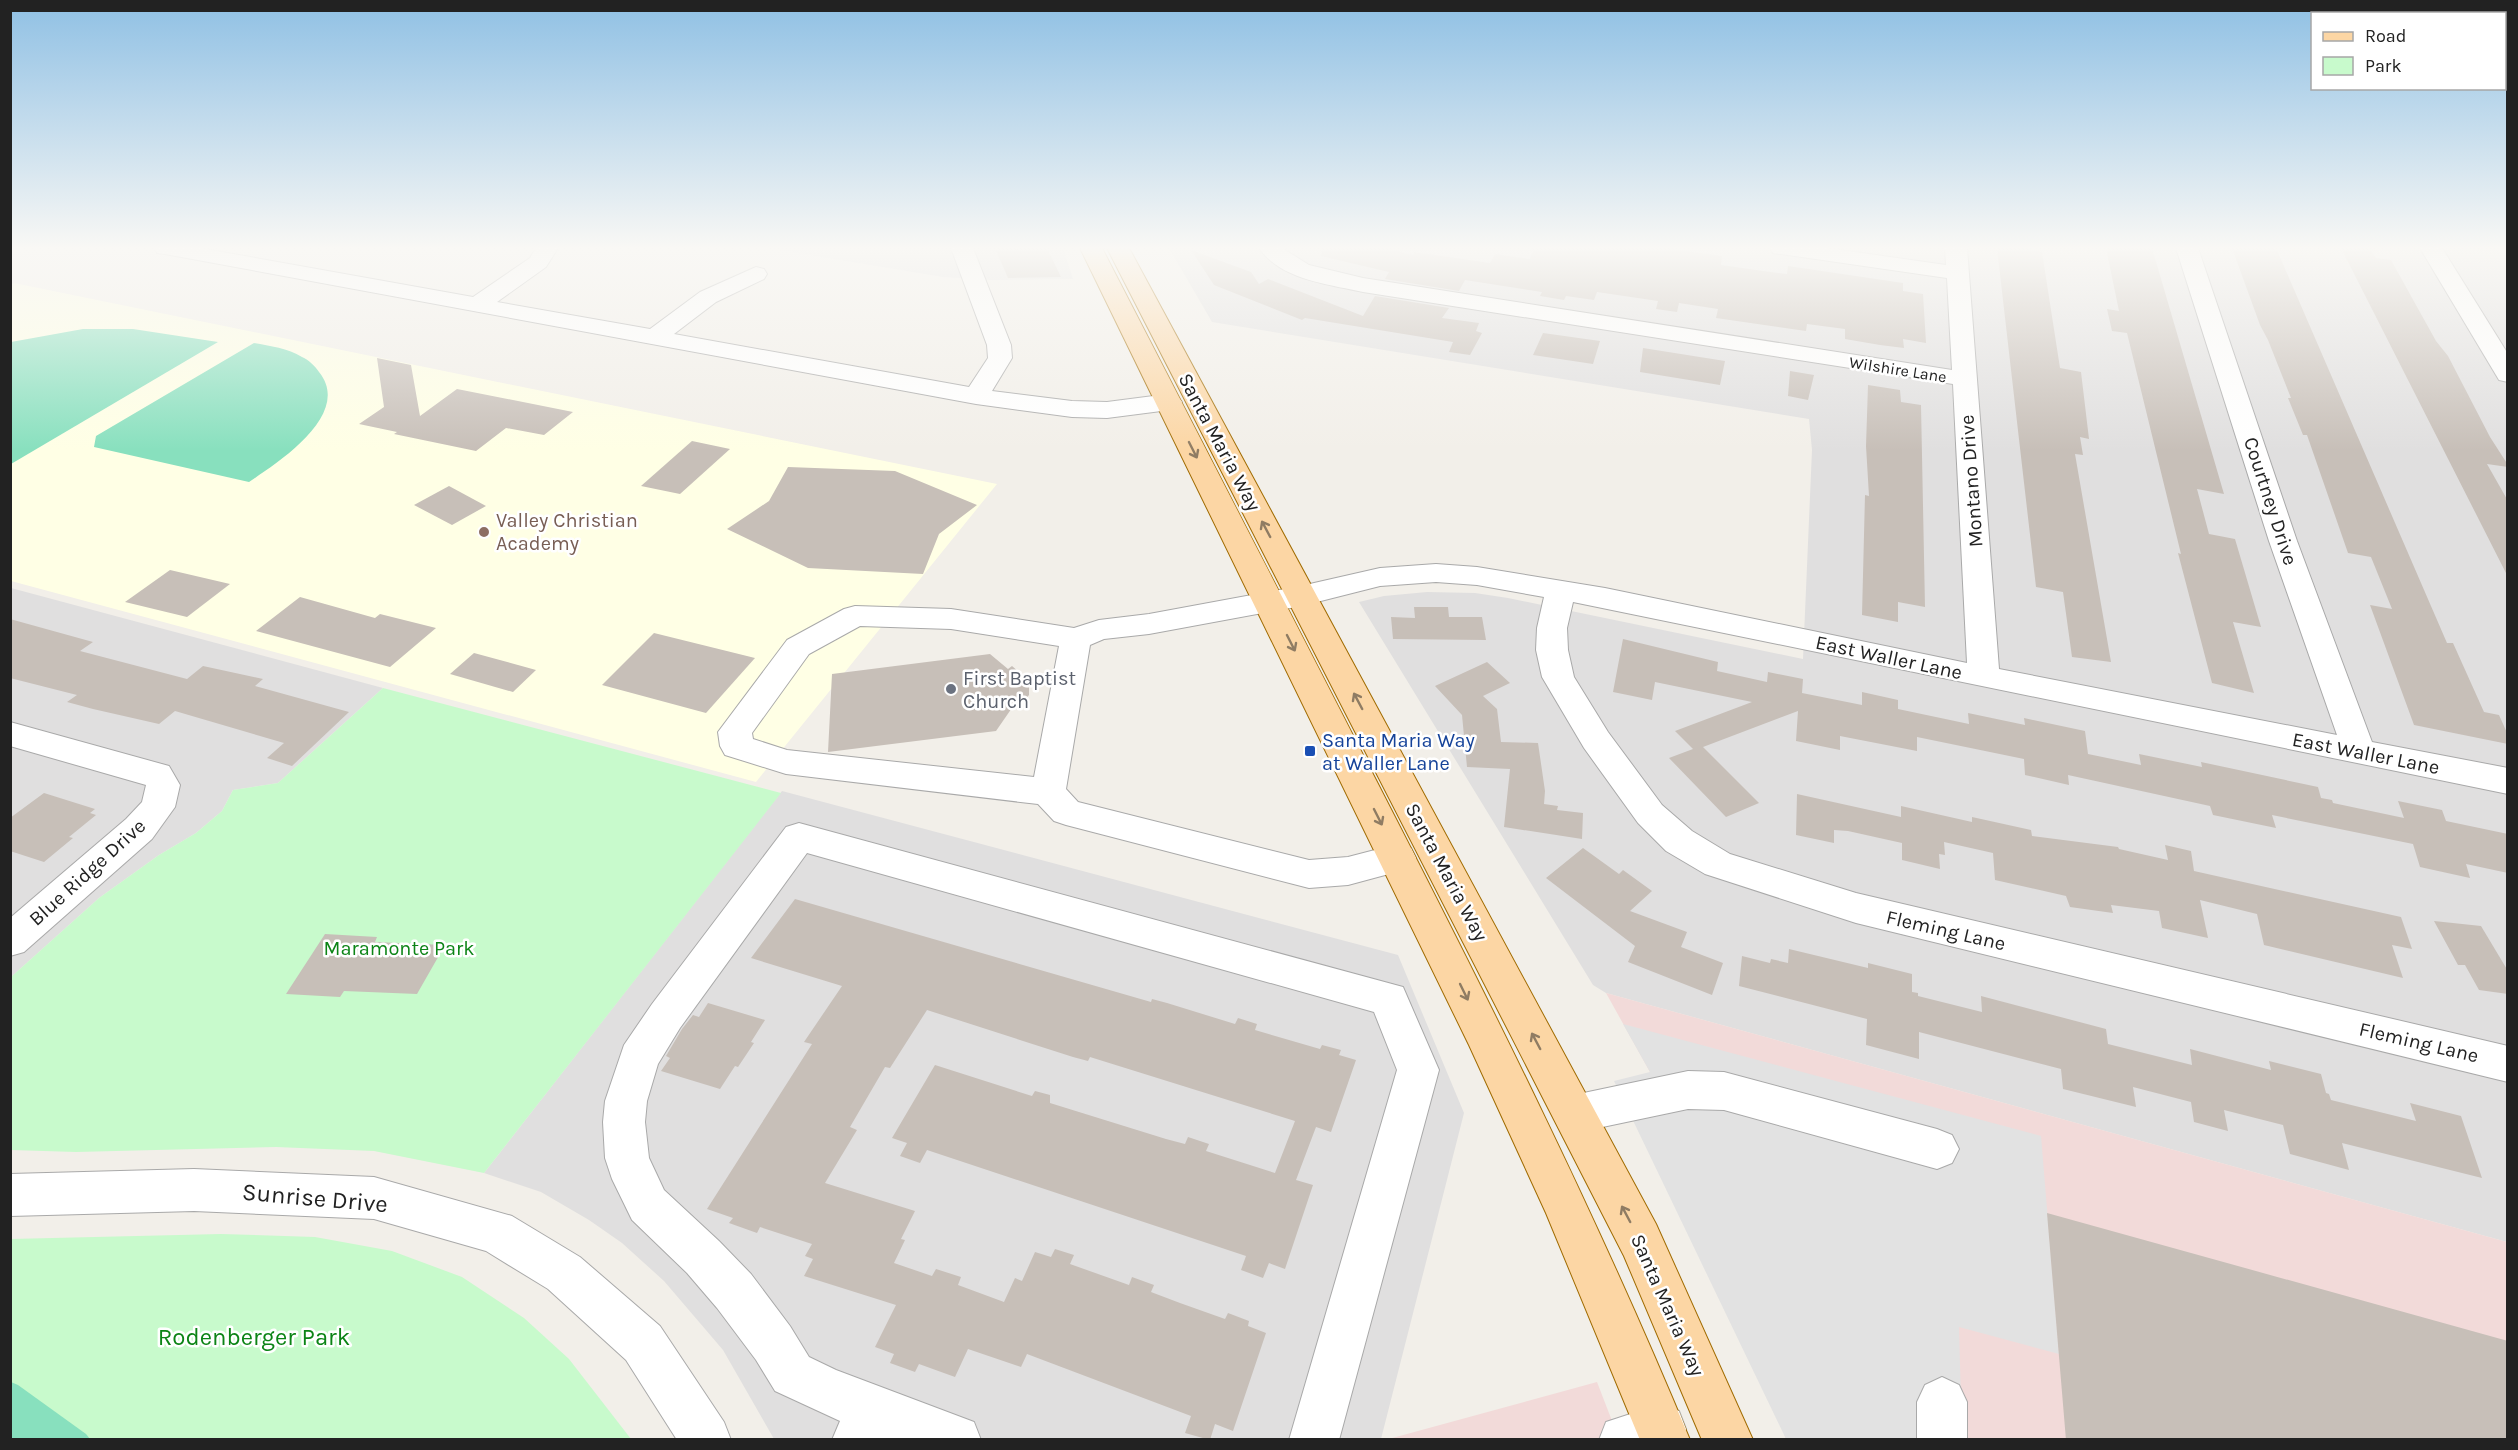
<svg xmlns="http://www.w3.org/2000/svg" width="2518" height="1450" font-family="Karla,sans-serif">
  <style>
    .residential { fill: #e0dfdf }
    .commercial { fill: #f2dad9 }
    .education { fill: #ffffe5 }
    .park { fill: #c8facc }
    .pitch { fill: #88e0be }
    .parking { fill: #e2e2e2 }
    .building { fill: #c7bfb8 }
    .lines { fill: none; stroke-linecap: round; stroke-linejoin: round }
    .minor-casing { stroke: #a9a9a9; stroke-width: 2 }
    .major-casing { stroke: #a06b00; stroke-width: 2 }
    .minor { fill: #fff; fill-rule: evenodd }
    .major { fill: #fcd6a4; fill-rule: evenodd }
    .oneway { stroke: #8f7c63 }
    .education-dot { fill: #8d6e63; stroke: #fff; stroke-width: 2 }
    .worship-dot { fill: #6b7280; stroke: #fff; stroke-width: 2 }
    .transit-dot { fill: #1a4fb4; stroke: #fff; stroke-width: 2 }
    .labels { text-anchor: middle; stroke-width: 5; stroke-linejoin: round; paint-order: stroke }
    .far-street-label { font-size: 16px; fill: #222; stroke: #fff }
    .street-label { font-size: 20px; fill: #222; stroke: #fff }
    .education-label { font-size: 20px; fill: #785e54; stroke: #fff; text-anchor: start }
    .worship-label { font-size: 20px; fill: #5b616d; stroke: #fff; text-anchor: start }
    .transit-label { font-size: 20px; fill: #164399; stroke: #fff; text-anchor: start }
    .park-label { font-size: 20px; fill: #0c8416; stroke: #fff }
    .near-street-label { font-size: 24px; fill: #222; stroke: #fff }
    .near-park-label { font-size: 24px; fill: #0c8416; stroke: #fff }
  </style>
  <rect width="100%" height="100%" fill="#f2efe9"/>
  <g class="residential">
    <path d="M768 248H1063L1073 279 991 280 943 277Z"/>
    <path d="M1169 248H2507V1242L1606 993 1593 985 1359 602 1384 596 1427 592 1475 593 1508 598 1803 659 1812 450 1809 419 1212 322Z"/>
    <path d="M11 588 383 688 278 783 233 790 222 811 196 833 159 855 99 898 11 977Z"/>
    <path d="M782 791 1398 955 1464 1113 1381 1439H774L723 1350 664 1281 622 1243 589 1220 541 1192 484 1173Z"/>
  </g>
  <g class="commercial">
    <path d="M1606 993 2507 1242V1439H1786L1650 1072Z"/>
    <path d="M1597 1382 1619 1439 1385 1440Z"/>
  </g>
  <path class="education" d="M14 283 997 484 756 782 11 581 10 285Z"/>
  <g class="park">
    <path d="M383 688 781 793 484 1173 374 1151 276 1147 76 1152 11 1150V977L99 898 159 855 196 833 222 811 233 790 278 783Z"/>
    <path d="M221 1234 315 1237 392 1251 462 1277 524 1318 569 1359 631 1439H11L10 1239Z"/>
  </g>
  <g class="pitch">
    <path d="M83 329H133L218 342 11 464V342Z"/>
    <path d="M254 343C270 346 288 348 302 357 309 360 315 366 319 372 353 414 279 462 249 482L94 447 96 436Z"/>
    <path d="M11 1382 18 1385 86 1434 90 1439H11Z"/>
  </g>
  <path class="parking" d="M1623 1024 2041 1136 2059 1354 1959 1327 1962 1439H1786L1614 1081 1650 1072Z"/>
  <g class="building">
    <path d="M995 248H1047L1061 277 1008 278Z"/>
    <path d="M1322 248H1385L1413 255 1414 252 1490 263 1495 254 1530 259 1534 248H1664L1722 256 1721 265 1763 271 1787 274 1788 266 1903 283V291L1923 294 1926 343 1903 339 1904 348 1880 345 1845 339V329L1807 324 1806 331 1716 318 1718 309 1679 303 1677 312 1656 309 1658 301 1597 292 1594 300 1566 296 1564 300 1540 296 1542 292 1465 280 1459 291 1385 279 1389 272 1321 256Z"/>
    <path d="M1997 248H2019L2042 252 2060 368 2081 372 2089 439 2080 437 2083 455 2075 454 2111 662 2072 657 2063 592 2036 587Z"/>
    <path d="M2106 248H2152L2224 494 2197 489 2209 534 2235 539 2261 627 2233 622 2254 693 2212 683 2178 553 2181 554 2127 333 2112 331 2107 309 2119 311Z"/>
    <path d="M2232 248H2276L2447 643H2453L2484 712 2499 715 2508 735V744L2414 725 2370 605 2392 609 2371 557 2348 553 2307 435H2303L2288 398H2291L2268 340 2260 325Z"/>
    <path d="M2341 248H2370L2376 258 2391 260 2436 341 2448 356 2490 437 2508 465V467L2487 464 2508 501V577Z"/>
    <path d="M1191 250 1251 272 1259 284 1268 279 1363 316 1375 296 1449 308 1442 318 1479 323 1476 331 1482 333 1470 355 1449 352 1453 342 1305 318 1302 320 1214 285Z"/>
    <path d="M1543 333 1600 341 1593 364 1533 355Z"/>
    <path d="M1643 348 1725 361 1720 385 1640 372Z"/>
    <path d="M377 358 411 365 420 416 457 389 573 412 544 435 506 428 476 451 394 434 397 432 359 424 384 407Z"/>
    <path d="M1790 371 1814 375 1808 400 1788 396Z"/>
    <path d="M1868 385 1900 390 1901 402 1921 405 1925 607 1898 602V622L1862 615 1865 495 1869 496 1866 446Z"/>
    <path d="M692 441 730 449 680 494 641 486Z"/>
    <path d="M788 467 895 471 977 505 939 534 923 574 808 568 727 529 769 501Z"/>
    <path d="M449 486 486 506 452 525 414 505Z"/>
    <path d="M170 570 230 584 187 617 125 602Z"/>
    <path d="M300 597 375 618 380 614 436 628 390 667 256 631Z"/>
    <path d="M1414 607H1448L1449 617H1482L1486 640 1393 639 1391 617 1415 618Z"/>
    <path d="M10 619 93 642 80 651 187 679 203 666 263 679 255 686 349 712 292 766 267 758 284 743 175 711 159 724 93 709 67 702 77 695 10 678Z"/>
    <path d="M654 633 755 658 706 713 602 685Z"/>
    <path d="M1623 639 1718 662 1717 671 1767 682 1768 672 1803 679 1802 693 1862 705V692L1898 700V709L1969 724 1968 713 2025 725 2024 718 2085 731 2088 754 2141 765 2139 754 2202 767 2201 762 2318 787 2321 798 2332 800 2333 803 2404 818 2398 801 2442 810 2446 821 2508 834V873L2466 864 2470 878 2420 867 2413 844 2272 815 2276 828 2213 815 2210 806 2068 775 2069 785 2025 775 2024 759 1917 737V751L1840 736V750L1796 741 1798 711 1703 747 1759 803 1726 817 1669 758 1693 749 1675 731 1752 702 1655 682 1652 700 1613 692Z"/>
    <path d="M474 653 536 670 513 692 450 674Z"/>
    <path d="M990 654 1008 669 1012 666 1029 681V695L1019 707 1014 705 996 731 828 752 832 674Z"/>
    <path d="M1487 662 1510 683 1483 696 1497 709 1501 742 1538 743 1545 791 1544 804 1558 806 1557 810 1583 813 1582 839 1504 827 1510 769 1467 767 1462 715 1435 686Z"/>
    <path d="M44 793 95 809 90 813 96 815 69 837 73 838 44 862 10 851V818Z"/>
    <path d="M1797 794 1901 817V806L1972 822V817L2031 830 2032 836 2118 847 2119 849 2168 860 2165 845 2191 851 2194 871 2401 917 2412 949 2392 945 2403 978 2264 945 2257 914 2200 900 2208 938 2162 928 2159 911 2111 905 2113 913 2070 907 2066 896 1995 880 1993 853 1944 842 1945 855 1939 854 1940 869 1902 860V843L1848 831 1834 830V843L1796 835Z"/>
    <path d="M1583 848 1619 874 1623 870 1652 891 1630 911 1687 932 1681 947 1723 963 1712 995 1628 962 1635 946 1546 878Z"/>
    <path d="M795 899 1151 1002 1152 999 1167 1003 1235 1024 1238 1018 1257 1024 1255 1030 1320 1049 1322 1045 1341 1050 1339 1055 1356 1060 1331 1132 1316 1127 1296 1180 1313 1185 1285 1269 1269 1263 1263 1278 1241 1270 1246 1256 927 1150 920 1163 900 1156 907 1143 892 1138 935 1065 1032 1096 1035 1091 1050 1095V1103L1166 1139 1185 1144 1188 1137 1209 1144 1206 1151 1275 1173 1295 1121 1090 1057 1088 1061 1073 1057 927 1010 890 1068 885 1067 850 1127 857 1130 825 1183 915 1211 901 1239 905 1240 894 1263 932 1276 936 1269 961 1277 958 1285 1004 1302 1015 1278 1022 1281 1035 1252 1051 1257 1055 1249 1074 1255 1070 1264 1129 1285 1132 1277 1154 1285 1151 1292 1180 1303 1225 1319 1228 1313 1249 1321 1248 1326 1266 1333 1233 1431 1215 1424 1210 1440 1185 1433 1191 1416 1027 1354 1021 1367 968 1349 955 1377 919 1364 915 1372 890 1363 894 1354 875 1347 896 1305 804 1276 813 1259 805 1256 812 1244 760 1227 757 1233 729 1223 733 1218 707 1209 812 1044 804 1042 842 986 751 958Z"/>
    <path d="M2434 921 2481 926 2508 971V994L2479 990 2465 965H2458Z"/>
    <path d="M325 934 377 937 375 942 445 945 417 994 344 991 340 997 286 994Z"/>
    <path d="M1789 949 1868 968V963L1912 974V992L1918 993V996L1982 1012 1981 996 2106 1029 2108 1044 2192 1065 2190 1049 2271 1070 2269 1061 2321 1074 2326 1093 2329 1094 2331 1100 2416 1121 2410 1103 2461 1116 2482 1178 2342 1143 2349 1170 2290 1154 2283 1125 2224 1110 2228 1131 2194 1122 2191 1102 2133 1087 2136 1107 2063 1089 2061 1069 1919 1032V1059L1866 1045 1867 1019 1739 986 1742 956 1770 963 1771 959 1788 963Z"/>
    <path d="M708 1003 765 1020 751 1042 754 1043 738 1067 735 1066 720 1089 661 1071 670 1058 666 1056 682 1029 693 1015 699 1017Z"/>
    <path d="M2047 1213 2508 1341V1440H2066Z"/>
  </g>
  <g class="lines">
    <defs>
      <g id="minor">
        <path d="M154 248H200L473 297 530 258 536 248H558L546 267 497 302 650 329 700 292 756 267 764 269 767 274 764 279 716 302 674 334 969 387 988 358 987 345 951 248H973L1011 345 1012 358 992 391 1072 401 1107 402 1169 394 1178 397 1182 402 1178 407 1169 410 1107 418 1072 417 976 404 165 254 157 253Z"/>
        <path d="M1259 248H1282L1309 265 1363 278 1952 370 1947 278 1781 254 1773 253 1770 248H1827L1946 265 1945 248H1967L1999 669 2337 735 2269 541 2176 248H2198L2297 541 2372 742 2508 768V794L1573 602 1567 628 1568 650 1574 677 1608 732 1662 805 1692 831 1730 854 1856 893 2508 1046V1082L1856 923 1705 874 1666 851 1638 823 1584 748 1542 677 1536 650 1537 628 1544 597 1477 585 1436 582 1380 586 1301 606 1149 634 1104 639 1090 645 1066 789 1078 802 1309 860 1348 857 1398 844 1411 848 1416 858 1411 868 1348 885 1309 888 1066 825 1054 821 1038 804 786 774 725 755 720 746 718 732 787 640 844 609 855 606 951 609 1074 628 1099 620 1149 614 1301 586 1380 568 1436 564 1477 567 1605 588 1967 663 1953 384 1363 292C1328 284 1281 280 1259 248ZM860 626 951 629 1059 646 1034 777 787 750 753 739 752 733 809 654Z"/>
        <path d="M2420 248H2442L2508 354V382L2499 380 2496 375Z"/>
        <path d="M10 722 169 766 180 785 175 807 152 839 24 952 10 956V918L126 819 142 802 146 785 10 746Z"/>
        <path d="M799 823 1403 987 1439 1070 1339 1440H1289L1397 1070 1374 1012 807 853 680 1028 658 1064 647 1101 645 1122 649 1158 664 1190 719 1241 751 1274 790 1326 809 1357 836 1370 974 1422 981 1440H832L840 1421 775 1391 756 1360 717 1308 687 1273 632 1220 612 1179 605 1158 603 1122 605 1101 624 1045 652 1004 786 827Z"/>
        <path d="M1688 1071 1724 1072 1937 1129 1952 1135 1959 1149 1952 1163 1937 1169 1724 1110 1688 1109 1574 1133 1559 1128 1553 1114 1559 1100 1574 1095Z"/>
        <path d="M194 1169 374 1177 512 1216 580 1257 660 1326 724 1422 731 1440H677L626 1360 548 1289 486 1251 374 1219 194 1211 10 1216V1174Z"/>
        <path d="M1942 1377 1959 1385 1967 1402V1440H1917V1402L1925 1385Z"/>
        <path d="M1661 1404 1679 1411 1686 1429 1682 1440H1599L1606 1422Z"/>
      </g>
      <g id="major">
        <path d="M1080 248H1102C1194 426 1286 604 1377 782 1488 998 1597 1215 1690 1440H1640L1546 1213 1469 1045Z"/>
        <path d="M1107 248H1129L1656 1224 1753 1440H1702L1624 1256Z"/>
      </g>
    </defs>
    <use href="#minor" class="minor-casing"/>
    <use href="#major" class="major-casing"/>
    <use href="#minor" class="minor"/>
    <use href="#major" class="major"/>
  </g>
  <defs><path id="oneway-shaft" d="M-6 0H5M1.5-3L5.5 0L1.5 3" fill="none" stroke-width="1.6" stroke-linecap="round" stroke-linejoin="round" transform="scale(1.5)"/></defs>
  <g class="oneway">
    <use href="#oneway-shaft" transform="translate(1193 450) rotate(63)"/>
    <use href="#oneway-shaft" transform="translate(1266 529) rotate(-118)"/>
    <use href="#oneway-shaft" transform="translate(1291 643) rotate(63)"/>
    <use href="#oneway-shaft" transform="translate(1358 701) rotate(-118)"/>
    <use href="#oneway-shaft" transform="translate(1378 817) rotate(63)"/>
    <use href="#oneway-shaft" transform="translate(1464 992) rotate(64)"/>
    <use href="#oneway-shaft" transform="translate(1536 1041) rotate(-118)"/>
    <use href="#oneway-shaft" transform="translate(1626 1214) rotate(-118)"/>
  </g>
  <linearGradient id="sky" x2="0" y2="1"><stop stop-color="#8fc0e4"/><stop offset="0.55" stop-color="#f9f8f5"/><stop offset="1" stop-color="#f9f8f5" stop-opacity="0"/></linearGradient>
  <rect width="2518" height="451" fill="url(#sky)"/>
  <circle class="education-dot" cx="484" cy="532" r="6"/>
  <circle class="worship-dot" cx="951" cy="689" r="6"/>
  <rect class="transit-dot" x="1304" y="745" width="12" height="12" rx="3"/>
  <g class="labels">
    <g class="far-street-label">
      <text transform="translate(1898 369) rotate(9)" y="6">Wilshire Lane</text>
    </g>
    <g class="street-label">
      <text transform="translate(1220 442) rotate(62)" y="7">Santa Maria Way</text>
      <text transform="translate(1971 481) rotate(-94)" y="7">Montano Drive</text>
      <text transform="translate(2271 501) rotate(72)" y="7">Courtney Drive</text>
      <text transform="translate(1889 657) rotate(12)" y="7">East Waller Lane</text>
      <text transform="translate(2366 753) rotate(11)" y="7">East Waller Lane</text>
      <text transform="translate(87 872) rotate(-42)" y="7">Blue Ridge Drive</text>
      <text transform="translate(1447 872) rotate(62)" y="7">Santa Maria Way</text>
      <text transform="translate(1946 930) rotate(13)" y="7">Fleming Lane</text>
      <text transform="translate(2419 1042) rotate(13)" y="7">Fleming Lane</text>
      <text transform="translate(1668 1305) rotate(66)" y="7">Santa Maria Way</text>
    </g>
    <g class="education-label">
      <text x="496" y="527">Valley Christian<tspan x="496" dy="23">Academy</tspan></text>
    </g>
    <g class="worship-label">
      <text x="963" y="685">First Baptist<tspan x="963" dy="23">Church</tspan></text>
    </g>
    <g class="transit-label">
      <text x="1322" y="747">Santa Maria Way<tspan x="1322" dy="23">at Waller Lane</tspan></text>
    </g>
    <g class="park-label">
      <text x="399" y="955">Maramonte Park</text>
    </g>
    <g class="near-street-label">
      <text transform="translate(315 1198) rotate(5)" y="8">Sunrise Drive</text>
    </g>
    <g class="near-park-label">
      <text x="254" y="1345">Rodenberger Park</text>
    </g>
  </g>
  <rect width="2518" height="1450" fill="none" stroke="#222222" stroke-width="24"/>
  <rect x="2311" y="12" width="195" height="78" fill="#ffffff" stroke="#a7a7a7" stroke-width="1.5"/>
  <rect x="2323" y="32" width="30" height="9" fill="#fcd6a4" stroke="#a7a7a7" stroke-width="1.5"/>
  <text x="2365" y="42" font-size="18" fill="#222222">Road</text>
  <rect x="2323" y="57" width="30" height="18" fill="#c8facc" stroke="#a7a7a7" stroke-width="1.5"/>
  <text x="2365" y="72" font-size="18" fill="#222222">Park</text>
</svg>
